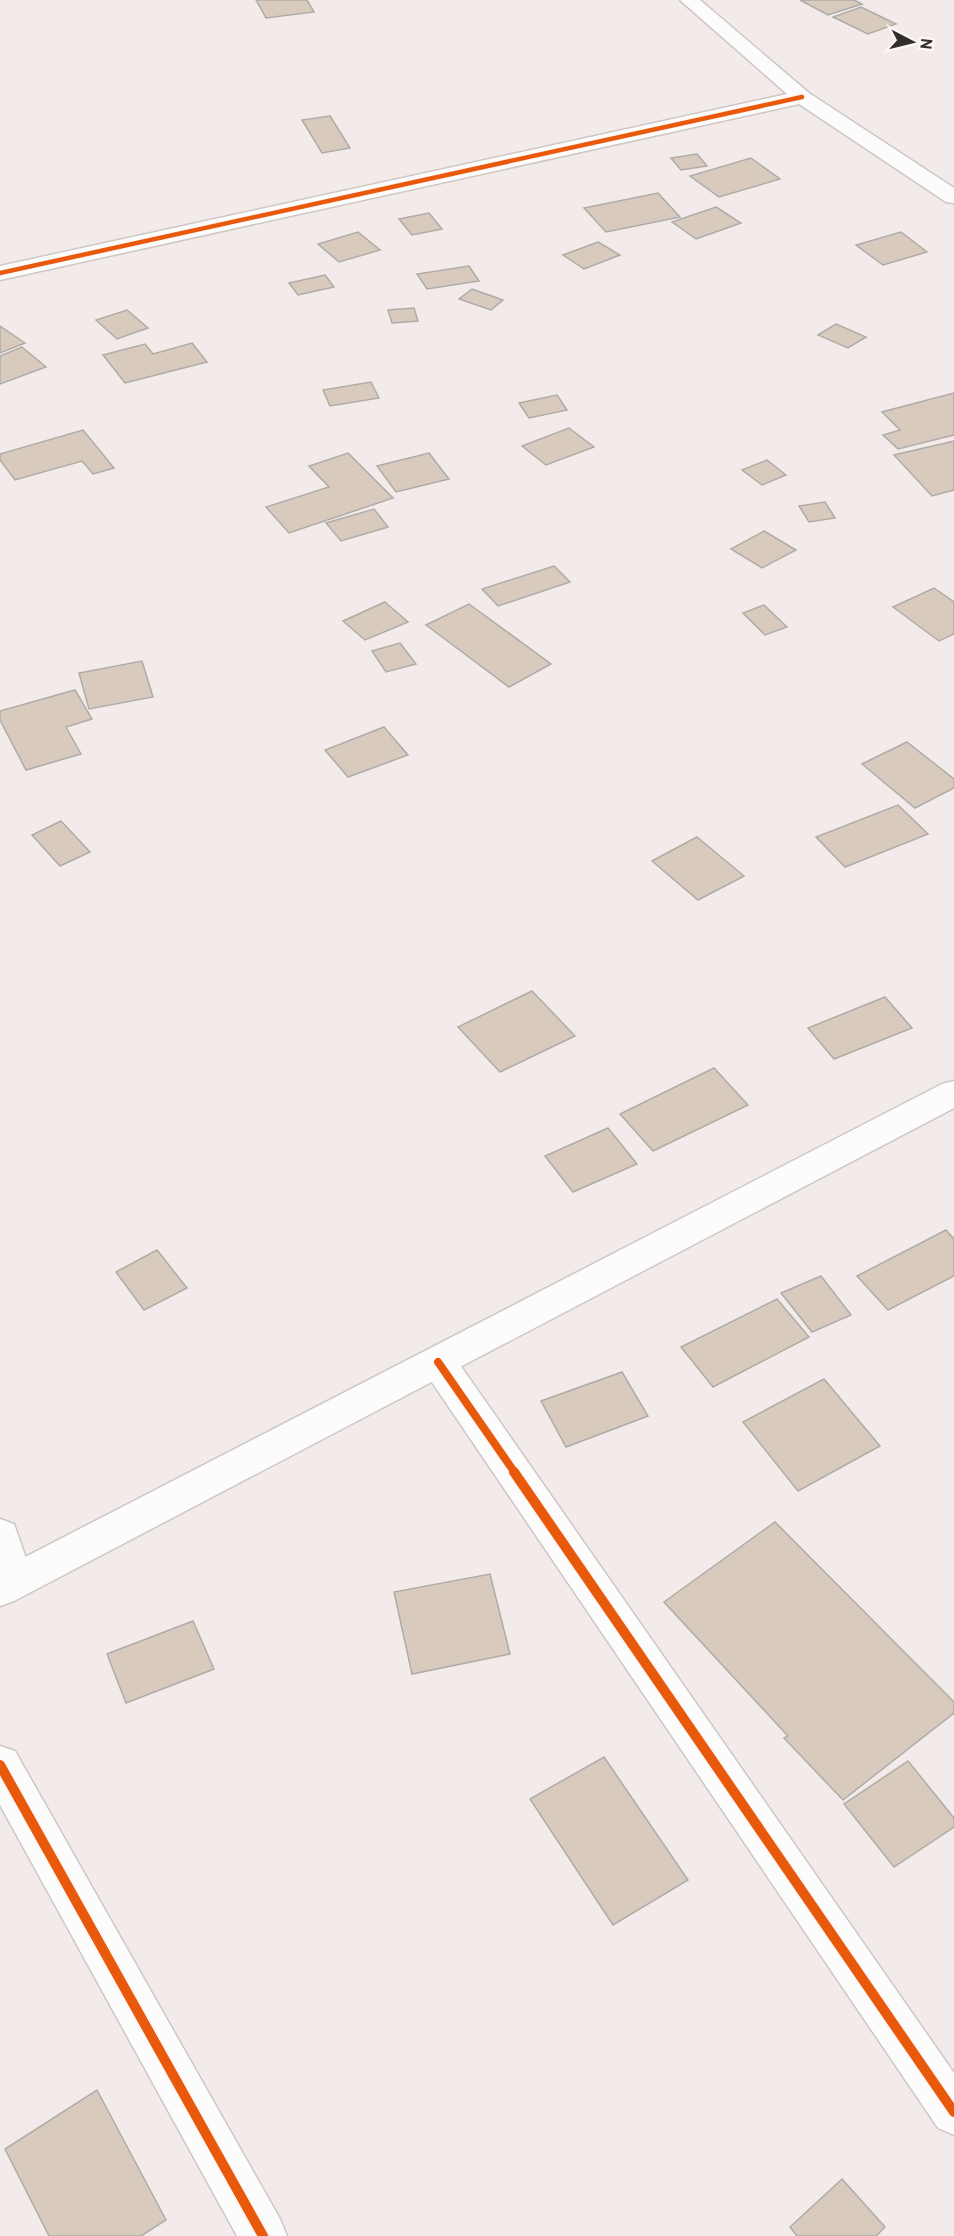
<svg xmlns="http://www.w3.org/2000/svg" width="954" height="2236" font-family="'PT Sans',sans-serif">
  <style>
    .building { fill: #d8cbbe; stroke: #afaba9; stroke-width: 1.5 }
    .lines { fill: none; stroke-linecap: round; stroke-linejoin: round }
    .minor-casing { stroke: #cdc7c6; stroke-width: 3 }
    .major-casing { stroke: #cdc7c6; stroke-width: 3 }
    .minor { fill: #fdfcfc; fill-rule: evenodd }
    .major { fill: #fdfcfc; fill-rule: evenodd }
    .cycleway-far2-casing { stroke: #fdf8f7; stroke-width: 7 }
    .cycleway-far1-casing { stroke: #fdf8f7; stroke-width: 11 }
    .cycleway-casing { stroke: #fdf8f7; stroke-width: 14 }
    .cycleway-far2 { stroke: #e8590c; stroke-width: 4.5 }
    .cycleway-far1 { stroke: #e8590c; stroke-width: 8 }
    .cycleway { stroke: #e8590c; stroke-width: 10 }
  </style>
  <rect width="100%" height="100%" fill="#f2ebe9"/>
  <g class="building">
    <path d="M256 0H307L314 12 266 18Z"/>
    <path d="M800 0H854L862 4 828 15Z"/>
    <path d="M861 7 896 24 868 34 833 17Z"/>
    <path d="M330 116 350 148 322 153 302 120Z"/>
    <path d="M697 154 707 166 681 170 671 158Z"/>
    <path d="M751 158 780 179 719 197 690 176Z"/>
    <path d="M658 193 680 217 606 232 584 208Z"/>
    <path d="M716 207 741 223 696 239 672 222Z"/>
    <path d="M429 213 442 229 412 235 399 219Z"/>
    <path d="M358 232 380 250 339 262 318 244Z"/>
    <path d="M901 232 927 252 883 265 856 245Z"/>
    <path d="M598 242 620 255 584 269 563 255Z"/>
    <path d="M469 266 479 281 427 289 417 274Z"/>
    <path d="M325 275 334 287 298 295 289 283Z"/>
    <path d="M472 289 503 300 491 310 459 299Z"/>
    <path d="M414 308 418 321 392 323 388 310Z"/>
    <path d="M127 310 148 328 117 339 96 320Z"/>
    <path d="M836 324 866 337 848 348 818 335Z"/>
    <path d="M0 326 25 343 0 353Z"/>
    <path d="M192 343 207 362 125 383 103 355 145 344 153 354Z"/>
    <path d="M22 347 46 367 0 384V356Z"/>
    <path d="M371 382 379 398 330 406 323 390Z"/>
    <path d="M954 393V435L898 449 883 435 900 430 882 412Z"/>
    <path d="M557 395 567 410 529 418 519 403Z"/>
    <path d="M569 428 594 447 546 465 522 446Z"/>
    <path d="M83 430 114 468 93 474 82 461 15 480 0 460V454Z"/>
    <path d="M954 441V490L932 496 894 455Z"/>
    <path d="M348 453 393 498 289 533 266 507 329 487 309 466Z"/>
    <path d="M429 453 449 479 396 492 377 466Z"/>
    <path d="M767 460 786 475 762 485 742 470Z"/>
    <path d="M825 502 835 518 809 522 799 506Z"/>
    <path d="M374 509 388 527 341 541 326 523Z"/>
    <path d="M764 531 796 550 762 568 731 549Z"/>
    <path d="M554 566 570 582 498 606 482 589Z"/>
    <path d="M934 588 954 602V634L939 641 893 607Z"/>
    <path d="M385 602 408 622 365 640 343 621Z"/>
    <path d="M469 604 551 664 509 687 426 625Z"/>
    <path d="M764 605 787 627 765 635 743 613Z"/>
    <path d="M400 643 416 664 386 672 372 651Z"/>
    <path d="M142 661 153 697 89 709 79 673Z"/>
    <path d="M75 690 92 719 66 727 81 754 26 770 0 720V711Z"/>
    <path d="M384 727 408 755 348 777 325 750Z"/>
    <path d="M907 742 954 779V788L915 808 862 764Z"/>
    <path d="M898 805 928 834 845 867 816 837Z"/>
    <path d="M61 821 90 852 60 866 32 835Z"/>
    <path d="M697 837 744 876 698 900 652 861Z"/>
    <path d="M532 991 575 1036 500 1072 458 1027Z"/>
    <path d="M885 997 912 1028 834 1059 808 1028Z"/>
    <path d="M714 1068 748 1105 653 1151 620 1114Z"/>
    <path d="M608 1128 637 1164 573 1192 545 1156Z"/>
    <path d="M946 1230 954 1239V1276L888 1310 857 1276Z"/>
    <path d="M157 1250 187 1288 144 1310 116 1272Z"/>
    <path d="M821 1276 851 1315 812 1332 781 1293Z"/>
    <path d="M777 1299 809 1337 713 1387 681 1347Z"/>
    <path d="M622 1372 648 1416 566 1447 541 1401Z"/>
    <path d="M824 1379 880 1446 798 1491 743 1422Z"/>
    <path d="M775 1522 954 1702V1713L843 1800 784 1738 788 1736 664 1602Z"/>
    <path d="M490 1574 510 1654 412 1674 394 1592Z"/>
    <path d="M193 1621 214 1669 126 1703 107 1654Z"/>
    <path d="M604 1757 688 1880 613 1925 530 1799Z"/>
    <path d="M908 1761 954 1818V1827L894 1867 844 1804Z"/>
    <path d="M97 2090 166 2220 141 2236H49L5 2149Z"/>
    <path d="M842 2179 885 2227 876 2236H797L790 2227Z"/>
  </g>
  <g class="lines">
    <defs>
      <g id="minor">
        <path d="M680 0H700L809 93 954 188V203L946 202 799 104 0 280V266L787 94Z"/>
        <path d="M438 1347 451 1352 954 2073V2135L938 2128 425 1372 420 1362 425 1352Z"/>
        <path d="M0 1519 14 1524 34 1581 29 1593 15 1598 0 1590Z"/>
        <path d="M0 1746 15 1751 280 2219 287 2236H237L0 1805Z"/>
      </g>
      <path id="major" d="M954 1081V1108L14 1601 0 1606V1570L942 1084Z"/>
    </defs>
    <use href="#minor" class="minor-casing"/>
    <use href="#major" class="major-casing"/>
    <use href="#minor" class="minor"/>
    <use href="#major" class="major"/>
    <defs>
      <path id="cycleway-far2" d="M0 273 802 97"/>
      <path id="cycleway-far1" d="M438 1362 515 1473"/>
      <g id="cycleway">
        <path d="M514 1472 954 2112"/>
        <path d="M0 1765 263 2236"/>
      </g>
    </defs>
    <use href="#cycleway-far2" class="cycleway-far2-casing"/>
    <use href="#cycleway-far1" class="cycleway-far1-casing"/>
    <use href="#cycleway" class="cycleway-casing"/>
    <use href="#cycleway-far2" class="cycleway-far2"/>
    <use href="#cycleway-far1" class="cycleway-far1"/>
    <use href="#cycleway" class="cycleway"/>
  </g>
  <g transform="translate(912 42) rotate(97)" stroke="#fdf8f7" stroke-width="4.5" paint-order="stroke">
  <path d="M0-4.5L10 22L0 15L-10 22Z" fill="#322e2c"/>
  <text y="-9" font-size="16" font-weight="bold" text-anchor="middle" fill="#322e2c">N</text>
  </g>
</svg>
